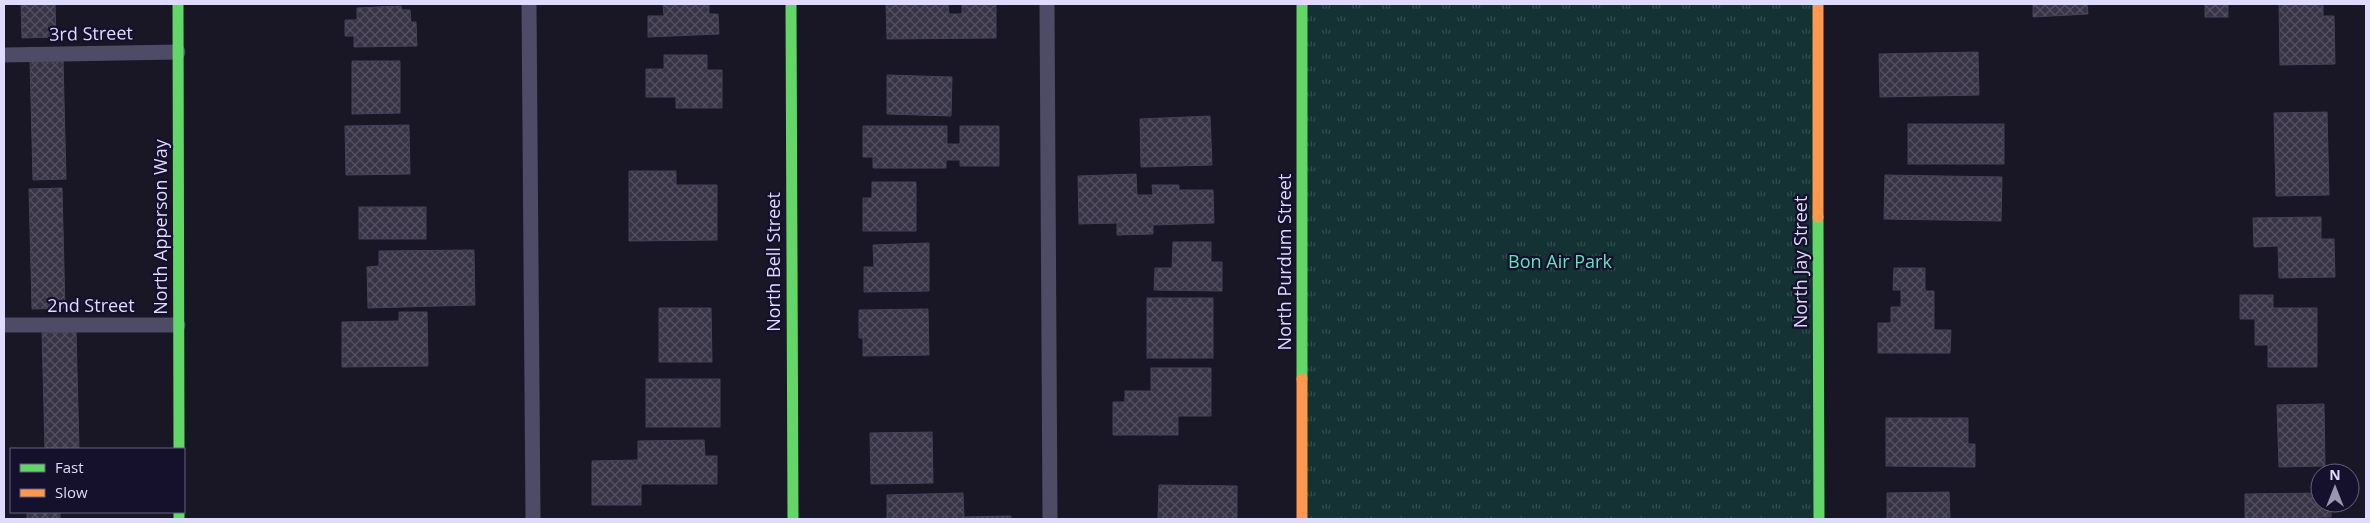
<svg xmlns="http://www.w3.org/2000/svg" width="2370" height="523" font-family="'Open Sans',sans-serif">
  <style>
    .park { fill: url(#park-tufts) }
    .building { fill: url(#building-cross-hatch); stroke: #454158 }
    .lines { fill: none; stroke-linecap: round; stroke-linejoin: round }
    .lane { stroke: #4d4b66; stroke-width: 15 }
    .fast { stroke: #63d668; stroke-width: 11 }
    .slow { stroke: #ff974d; stroke-width: 11 }
    .labels { text-anchor: middle; stroke-width: 4.5; stroke-linejoin: round; paint-order: stroke }
    .street-label { font-size: 18px; fill: #dfdaff; stroke: #15102b }
    .park-label { font-size: 18px; fill: #61e4c5; stroke: #15102b }
  </style>
  <defs>
    <pattern id="park-tufts" width="24" height="20" patternUnits="userSpaceOnUse" patternTransform="scale(1.25)"><rect width="24" height="20" fill="#143133"/><path d="M3 7l-1-3M5 7V3M7 7l1-3M15 17l-1-3M17 17v-4M19 17l1-3" fill="none" stroke="#364e52"/></pattern>
    <pattern id="building-cross-hatch" width="8" height="8" patternUnits="userSpaceOnUse" patternTransform="scale(1.25)"><rect width="8" height="8" fill="#383446"/><path d="M0 0l8 8M0 8l8-8" fill="none" stroke="#545162"/></pattern>
  </defs>
  <rect width="100%" height="100%" fill="#191625"/>
  <path class="park" d="M1302 4H1818L1819 519H1302Z"/>
  <g class="building">
    <path d="M21 4H55L56 37 22 38Z"/>
    <path d="M663 4H709V14H718L719 34 648 37V16H664Z"/>
    <path d="M886 4H948L949 14H962V4H996V38L887 39Z"/>
    <path d="M2033 4H2087L2088 14 2033 17Z"/>
    <rect x="2205" y="4" width="23" height="13"/>
    <path d="M2279 4H2323V16H2334L2335 64 2280 65Z"/>
    <path d="M401 6 402 10H410L411 22H416L417 46 354 47V36H345V20H357V8Z"/>
    <path d="M1978 52 1979 95 1880 97 1879 54Z"/>
    <path d="M664 55H707V70H722V108H676V97H646V69H664Z"/>
    <path d="M63 59 66 179 33 180 30 60Z"/>
    <path d="M352 61H400V113L352 114Z"/>
    <path d="M887 75 952 77 951 116 887 114Z"/>
    <path d="M2327 112 2329 195 2276 196 2274 113Z"/>
    <path d="M1210 116 1212 165 1141 167 1140 119Z"/>
    <rect x="1908" y="124" width="96" height="40"/>
    <path d="M409 125 410 174 346 175 345 126Z"/>
    <path d="M863 126H947V144H960V126H999V166H960V160H946V168H873V157H863Z"/>
    <path d="M629 171H676V185H717V240L629 241Z"/>
    <path d="M1136 174 1137 195H1153L1152 185H1179V190H1213L1214 223 1153 225V234L1117 235V223L1079 224 1078 176Z"/>
    <path d="M1885 175 2002 177 2001 221 1884 219Z"/>
    <path d="M872 182H916V231H863V198H872Z"/>
    <path d="M62 188 65 308 32 309 29 189Z"/>
    <rect x="359" y="207" width="67" height="32"/>
    <path d="M2321 217V239H2334L2335 277 2279 278 2278 246 2254 247 2253 218Z"/>
    <path d="M1173 242H1211V262H1222V291L1154 290 1155 268H1172Z"/>
    <path d="M929 243V291L864 292V267H874L873 245Z"/>
    <path d="M474 250 475 305 368 308 367 267 379 266V251Z"/>
    <path d="M1894 268H1925V291H1934V330H1951L1950 353H1878V323H1891V307H1901V290H1893Z"/>
    <path d="M2240 295H2273V308H2317V367H2268V345H2255V319H2240Z"/>
    <rect x="1147" y="298" width="66" height="60"/>
    <path d="M659 308H711L712 362H659Z"/>
    <path d="M928 309 929 355 863 356V338H859V310Z"/>
    <path d="M399 312H427L428 366 342 367V322L399 321Z"/>
    <path d="M76 331 79 449H45L42 333Z"/>
    <path d="M1151 368H1211V416H1178V435H1113V402H1125V391H1151Z"/>
    <rect x="646" y="379" width="74" height="48"/>
    <path d="M2324 404 2325 466 2279 467 2277 405Z"/>
    <path d="M1886 418H1968V444H1975V467L1886 466Z"/>
    <path d="M932 432 933 483 871 484 870 433Z"/>
    <path d="M704 440 705 456H717V484H641V505H592V461L638 460V441Z"/>
    <path d="M1159 485 1237 486V519H1158Z"/>
    <path d="M1949 492 1950 519H1887V493Z"/>
    <path d="M963 493 964 517 1011 516V519H887V495Z"/>
    <path d="M2320 493V503H2331V517H2321V519H2245V494Z"/>
    <rect x="27" y="512" width="33" height="7"/>
  </g>
  <g class="lines">
    <g class="lane">
      <path d="M529 4 533 519"/>
      <path d="M1047 4 1050 519"/>
      <path d="M4 55 178 52"/>
      <path d="M4 325H178"/>
    </g>
    <g class="fast">
      <path d="M178 4 179 449"/>
      <path d="M791 4 793 519"/>
      <path d="M1302 4V379"/>
      <path d="M1818 217 1819 519"/>
      <path d="M179 512V519"/>
    </g>
    <g class="slow">
      <path d="M1818 4V217"/>
      <path d="M1302 379V519"/>
    </g>
  </g>
  <g class="labels">
    <g class="street-label">
      <text transform="translate(91 34) rotate(-1)" y="6">3rd Street</text>
      <text transform="translate(161 227) rotate(-90)" y="6">North Apperson Way</text>
      <text transform="translate(774 262) rotate(-90)" y="6">North Bell Street</text>
      <text transform="translate(1285 262) rotate(-90)" y="6">North Purdum Street</text>
      <text transform="translate(1801 262) rotate(-90)" y="6">North Jay Street</text>
      <text x="91" y="312">2nd Street</text>
    </g>
    <g class="park-label">
      <text x="1560" y="268">Bon Air Park</text>
    </g>
  </g>
  <rect width="2370" height="523" fill="none" stroke="#dfdaff" stroke-width="10"/>
  <rect x="10" y="448" width="175" height="65" fill="#15102b" stroke="#666180"/>
  <rect x="20" y="464" width="25" height="8" fill="#63d668" stroke="#666180"/>
  <text x="55" y="473" font-size="15" fill="#dfdaff">Fast</text>
  <rect x="20" y="489" width="25" height="8" fill="#ff974d" stroke="#666180"/>
  <text x="55" y="498" font-size="15" fill="#dfdaff">Slow</text>
  <g transform="translate(2335 488)"><circle r="24" fill="#15102b" stroke="#666180"/>
  <path d="M0-4L9 19L0 12L-9 19Z" fill="#9a95b3"/>
  <text y="-8" font-size="14" font-weight="bold" text-anchor="middle" fill="#dfdaff">N</text>
  </g>
</svg>
